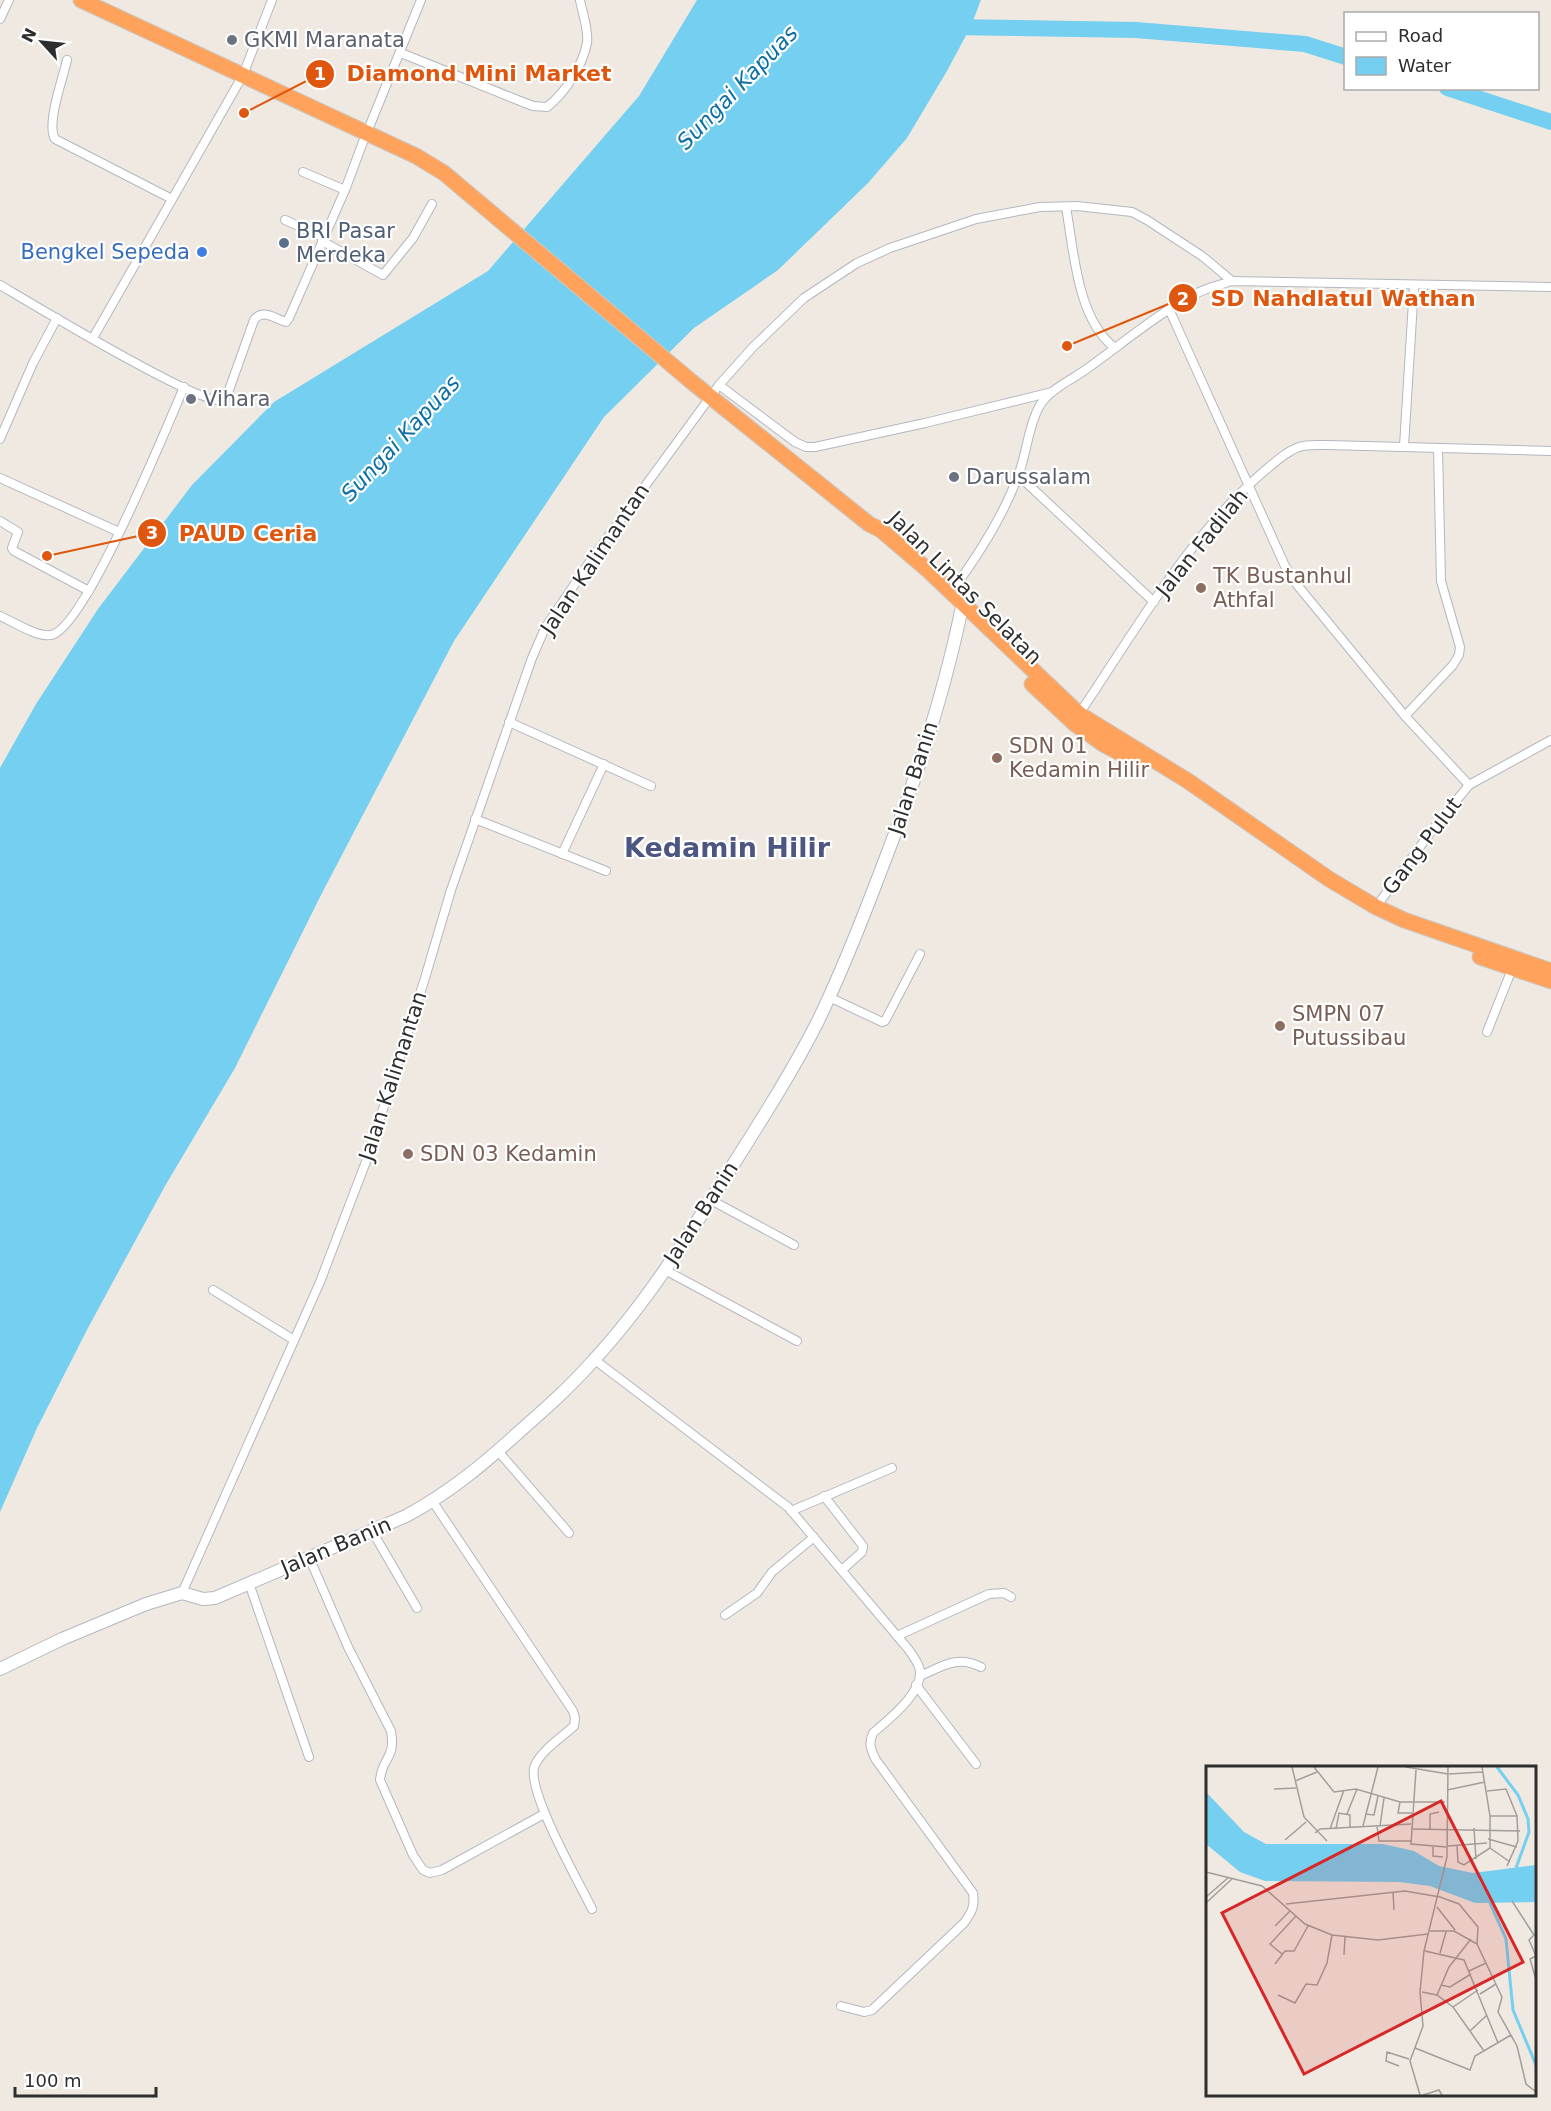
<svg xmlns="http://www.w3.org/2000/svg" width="1551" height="2111" font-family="'DejaVu Sans',sans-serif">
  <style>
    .water { fill: #75cff0 }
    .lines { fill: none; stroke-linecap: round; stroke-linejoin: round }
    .river { stroke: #75cff0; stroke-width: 16 }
    .street-casing { stroke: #b4b7c1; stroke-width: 10 }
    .secondary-casing { stroke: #b4b7c1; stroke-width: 14 }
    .highway-casing { stroke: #c9c9c9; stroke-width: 17 }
    .street { stroke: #fff; stroke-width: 8 }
    .secondary { stroke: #fff; stroke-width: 12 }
    .highway { stroke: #ffa35c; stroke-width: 15 }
    .worship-dot { fill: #6b7280; stroke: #fff; stroke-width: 2 }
    .service-dot { fill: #5c6f8a; stroke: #fff; stroke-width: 2 }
    .shop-dot { fill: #3f7fe0; stroke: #fff; stroke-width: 2 }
    .education-dot { fill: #8d6e63; stroke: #fff; stroke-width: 2 }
    .labels { text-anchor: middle; stroke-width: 4.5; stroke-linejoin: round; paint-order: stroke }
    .worship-label { font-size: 21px; fill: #5b616d; stroke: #fff; text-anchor: start }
    .service-label { font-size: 21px; fill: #4e5e75; stroke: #fff; text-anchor: start }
    .shop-label { font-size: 21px; fill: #366cbe; stroke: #fff; text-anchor: end }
    .street-label { font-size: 21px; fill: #2e2e2e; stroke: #fff }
    .education-label { font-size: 21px; fill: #785e54; stroke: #fff; text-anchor: start }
    .water-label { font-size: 22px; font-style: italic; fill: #0d6fa3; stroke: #fff }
    .district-label { font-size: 27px; font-weight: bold; fill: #4d5680; stroke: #fff }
    .inset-river { fill: none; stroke: #75cff0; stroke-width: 3 }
    .inset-road { fill: none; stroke: #a29e99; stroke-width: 1.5 }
    .view { fill: #d62828; fill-opacity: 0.15; stroke: #d62828; stroke-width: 3 }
    .inset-edge { fill: none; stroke: #2e2e2e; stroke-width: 3 }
    .leader { fill: none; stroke: #df570e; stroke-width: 2 }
    .callout-dot { fill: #df570e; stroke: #fff; stroke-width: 2 }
    .mark-label { font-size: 18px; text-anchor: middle; font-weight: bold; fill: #fff }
    .callout-label { font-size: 22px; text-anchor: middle; font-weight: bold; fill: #df570e; stroke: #fff; stroke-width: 4.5; stroke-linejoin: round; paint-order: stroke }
  </style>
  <rect width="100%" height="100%" fill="#efe9e1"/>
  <path class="water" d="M697 0H981L971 26 947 71 907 138 868 183 778 270 694 328 604 417 454 641 322 893 235 1068 165 1186 89 1326 37 1428 0 1512V768L36 704 98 609 192 485 274 402 488 271 639 96Z"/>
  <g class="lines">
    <g class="river">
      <path d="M950 27 1136 30 1305 44 1346 57"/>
      <path d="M1447 88 1551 122"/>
    </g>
    <defs>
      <g id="street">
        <path d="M0 19 9 0"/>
        <path d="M401 53 520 101 533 106 547 107C566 92 582 67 587 43 589 30 582 12 580 0"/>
        <path d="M67 60C63 78 46 124 55 139L172 199"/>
        <path d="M370 125 421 0"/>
        <path d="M303 172 345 190"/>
        <path d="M1066 207C1074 252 1077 319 1115 348"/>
        <path d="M285 220 323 237"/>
        <path d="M322 241 383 275 413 238 432 204"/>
        <path d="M0 285C29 302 198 404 220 400 225 399 226 394 229 390L254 320C263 308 275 319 286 322L289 318 345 190 363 142"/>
        <path d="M1169 309 1285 566 1298 586 1405 716 1469 785"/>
        <path d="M93 338 243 75 272 0"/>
        <path d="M719 385 795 442 806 447H815L925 423 1052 392"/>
        <path d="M0 439 33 363 57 318"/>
        <path d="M1404 446 1414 286"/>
        <path d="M1018 475 1154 602"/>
        <path d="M0 478 119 532"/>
        <path d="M0 521 18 532 12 548 14 551 89 591"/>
        <path d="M951 592C978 556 1004 515 1019 473 1027 452 1028 427 1039 407 1049 389 1072 380 1088 368 1123 343 1156 315 1193 295 1206 288 1219 285 1232 281L1551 287"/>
        <path d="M0 616C12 621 38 638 51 635 85 629 167 426 184 387"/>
        <path d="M1079 714C1134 633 1187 538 1262 473 1273 464 1285 452 1299 447 1307 444 1318 445 1327 445L1551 451"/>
        <path d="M1405 716 1453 665 1459 655 1460 647 1441 581 1438 449"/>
        <path d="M509 722 651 786"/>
        <path d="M475 819 606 871"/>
        <path d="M562 854 604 764"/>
        <path d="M1376 907 1430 833 1469 785 1551 740"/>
        <path d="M829 997 882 1022 885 1021 920 954"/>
        <path d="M1487 1032 1512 969"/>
        <path d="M711 1200 794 1245"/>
        <path d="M665 1270 797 1341"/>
        <path d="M213 1290 294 1340"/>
        <path d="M595 1360 788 1507 909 1650C912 1655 917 1661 919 1667 927 1690 888 1720 873 1733 868 1744 871 1750 876 1760L973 1893C975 1906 972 1912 964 1923L872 2010 864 2012 841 2006"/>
        <path d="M498 1451 569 1533"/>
        <path d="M824 1496 863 1546 862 1552 842 1570"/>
        <path d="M433 1502 573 1711 575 1718 574 1726C562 1737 542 1750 535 1765 524 1787 580 1884 592 1909"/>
        <path d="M791 1511 892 1468"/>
        <path d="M372 1531 417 1608"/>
        <path d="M309 1557 348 1647 391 1731C396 1759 382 1757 380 1780L413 1855 423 1870 430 1873 442 1870 544 1814"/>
        <path d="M249 1583 309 1757"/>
        <path d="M182 1593 320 1282 367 1159 425 978 451 890 532 658 545 628 591 560 719 385 753 347 804 298 857 263 890 248 976 219 1040 207 1077 206 1132 212 1147 220 1202 256 1232 281"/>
        <path d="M725 1615 757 1593 772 1572 814 1537"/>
        <path d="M897 1636 989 1594 1004 1593 1011 1597"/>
        <path d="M920 1676C943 1666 957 1655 981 1667"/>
        <path d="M916 1685 976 1764"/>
      </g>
      <path id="secondary" d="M0 1669 62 1639 146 1604 182 1593 203 1599 215 1598 406 1516C449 1493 485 1463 520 1431 545 1409 570 1387 592 1362 647 1303 690 1233 733 1165 762 1119 792 1072 817 1023 842 972 863 918 883 865 916 780 945 692 963 602"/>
      <g id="highway">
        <path d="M81 0 416 156 444 173 692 382 869 524 881 530 929 571 1079 714 1188 781 1329 879 1376 907 1404 920 1551 971"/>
        <path d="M1032 684 1075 724 1103 744 1137 762"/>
        <path d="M1480 957 1551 981"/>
      </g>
    </defs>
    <use href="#street" class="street-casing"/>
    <use href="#secondary" class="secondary-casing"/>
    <use href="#highway" class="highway-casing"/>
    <use href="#street" class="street"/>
    <use href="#secondary" class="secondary"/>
    <use href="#highway" class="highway"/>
  </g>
  <g class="worship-dot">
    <circle cx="232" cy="40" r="6"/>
    <circle cx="191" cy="399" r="6"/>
    <circle cx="954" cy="477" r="6"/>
  </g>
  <circle class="service-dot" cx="284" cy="243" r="6"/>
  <circle class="shop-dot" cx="202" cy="252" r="6"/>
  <g class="education-dot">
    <circle cx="1201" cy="588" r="6"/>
    <circle cx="997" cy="758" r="6"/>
    <circle cx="1280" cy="1026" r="6"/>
    <circle cx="408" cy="1154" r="6"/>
  </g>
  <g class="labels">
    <g class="worship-label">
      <text x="244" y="47">GKMI Maranata</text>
      <text x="203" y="406">Vihara</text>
      <text x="966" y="484">Darussalam</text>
    </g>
    <g class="service-label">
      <text x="296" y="238">BRI Pasar<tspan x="296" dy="24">Merdeka</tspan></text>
    </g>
    <g class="shop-label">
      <text x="190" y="259">Bengkel Sepeda</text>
    </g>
    <g class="street-label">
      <text transform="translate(1202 543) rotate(-51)" y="7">Jalan Fadilah</text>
      <text transform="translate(595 559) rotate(-56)" y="7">Jalan Kalimantan</text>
      <text transform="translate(965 588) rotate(45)" y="7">Jalan Lintas Selatan</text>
      <text transform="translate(913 778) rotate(-72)" y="7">Jalan Banin</text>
      <text transform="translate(1422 846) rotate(-53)" y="7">Gang Pulut</text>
      <text transform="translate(393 1076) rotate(-72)" y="7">Jalan Kalimantan</text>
      <text transform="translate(701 1213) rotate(-57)" y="7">Jalan Banin</text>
      <text transform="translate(336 1546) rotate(-23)" y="7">Jalan Banin</text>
    </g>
    <g class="education-label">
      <text x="1213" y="583">TK Bustanhul<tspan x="1213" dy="24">Athfal</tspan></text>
      <text x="1009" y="753">SDN 01<tspan x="1009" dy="24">Kedamin Hilir</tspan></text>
      <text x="1292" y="1021">SMPN 07<tspan x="1292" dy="24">Putussibau</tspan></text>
      <text x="420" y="1161">SDN 03 Kedamin</text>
    </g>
    <g class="water-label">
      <text transform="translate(737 87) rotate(-46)" y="8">Sungai Kapuas</text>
      <text transform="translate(400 438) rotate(-47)" y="8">Sungai Kapuas</text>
    </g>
    <g class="district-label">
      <text x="727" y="857">Kedamin Hilir</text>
    </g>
  </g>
  <g transform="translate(1206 1766)">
    <rect width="330" height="330" fill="#efe9e1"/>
    <path d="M0 26 38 66 60 78H177L208 85 233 100 267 107 330 99V136L269 137 224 120 193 116 59 115 34 106 0 78Z" fill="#75cff0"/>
    <path class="inset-river" d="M291 1 312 29 322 53 323 66 310 102M283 135 300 173 307 244 330 299"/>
    <path class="inset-road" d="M86 1 98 51 121 75M108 1 128 26 150 23 194 36H239M200 1 242 8M210 4 205 78 240 81M243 8 277 6M89 15 111 6M68 23 90 22M241 24 279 16M281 25 300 23 311 50 312 75 301 100M194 36 192 47H206M141 48 151 23M159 48 168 49 172 30M284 50H311M157 60 172 1M171 60 173 75H205M174 60 178 32M268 62 270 93M124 63 138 24M130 63 133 47 144 49V61M205 63 314 65M224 64V48L233 46M109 67 114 63 205 58M282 73 311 81M79 74 100 56M242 80 281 77M251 80 252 96 258 99 284 82V50L276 1M227 81V90L237 91M284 82 304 96M0 106 56 120 99 158 126 169 172 174 222 168M187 126 188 144M0 131 23 111M306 135 328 169 323 174 330 190M0 137 27 112M80 138 199 125 234 131 253 138 272 161 271 178 296 231 292 246 311 280 320 318 330 326M231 141 249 164M69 160 84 145M224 165H248L271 178M219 185 258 194 292 277M234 187 240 166M76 188 64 178 90 150M138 189 139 171M330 190 324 193 330 214M69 198 79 185H88L102 160M263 205 280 197M235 219 244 221 265 208M216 226 231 229 247 241 278 285M274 228 290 218M72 229 89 237 100 218 111 219 121 197 126 169M231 229 243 201 265 173M247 241 272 224M264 265 281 249M209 282 264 304 269 290 305 269M193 300 180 295 181 286 203 293M214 329 204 295 217 260 214 226 218 185 241 91 242 1M217 329 233 324 236 329"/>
    <path class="view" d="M235 35 317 196 98 308 16 147Z"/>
    <rect width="330" height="330" class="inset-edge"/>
  </g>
  <path class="leader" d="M244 113L320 74M1067 346L1183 298M47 556L152 533"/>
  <g class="callout-dot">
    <circle cx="244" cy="113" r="6"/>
    <circle cx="1067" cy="346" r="6"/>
    <circle cx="47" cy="556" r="6"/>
    <circle cx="320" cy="74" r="15"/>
    <circle cx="1183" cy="298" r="15"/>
    <circle cx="152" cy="533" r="15"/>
  </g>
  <g class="mark-label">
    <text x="320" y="80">1</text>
    <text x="1183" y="305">2</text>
    <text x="152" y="539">3</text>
  </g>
  <g class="callout-label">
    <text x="479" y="81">Diamond Mini Market</text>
    <text x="1343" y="306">SD Nahdlatul Wathan</text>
    <text x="248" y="541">PAUD Ceria</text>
  </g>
  <rect x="1344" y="12" width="195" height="78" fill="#ffffff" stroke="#ababab" stroke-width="1.5"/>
  <rect x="1356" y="32" width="30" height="9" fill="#ffffff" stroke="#ababab" stroke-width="1.5"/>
  <text x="1398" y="42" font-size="18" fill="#2e2e2e">Road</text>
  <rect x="1356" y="57" width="30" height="18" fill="#75cff0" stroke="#ababab" stroke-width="1.5"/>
  <text x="1398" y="72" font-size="18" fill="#2e2e2e">Water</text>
  <g transform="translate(42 42) rotate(297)" stroke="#ffffff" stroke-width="4.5" paint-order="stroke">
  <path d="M0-4.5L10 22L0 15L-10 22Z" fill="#2e2e2e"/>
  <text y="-9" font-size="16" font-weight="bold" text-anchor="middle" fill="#2e2e2e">N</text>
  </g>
  <path d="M15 2087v9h141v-9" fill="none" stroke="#2e2e2e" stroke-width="3"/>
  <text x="24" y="2087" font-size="18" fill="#2e2e2e" stroke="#ffffff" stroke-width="4.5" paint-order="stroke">100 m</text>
</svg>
